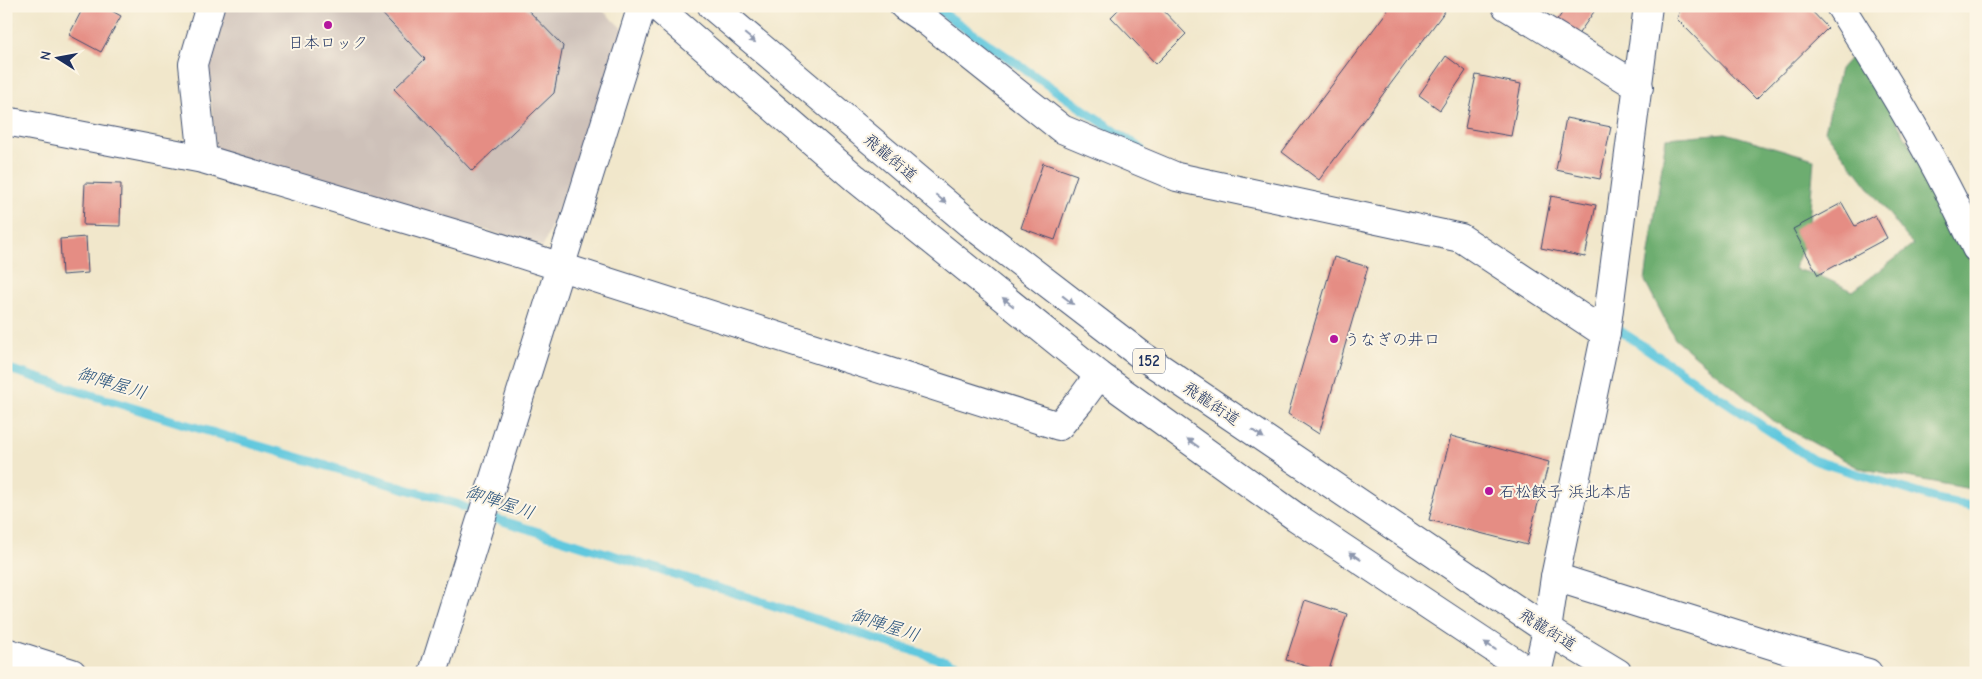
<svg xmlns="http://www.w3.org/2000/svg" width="1982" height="679" font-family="'Comic Neue','Klee One',sans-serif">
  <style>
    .industrial { fill: #cec1b9 }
    .forest { fill: #6dad70; stroke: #446e67 }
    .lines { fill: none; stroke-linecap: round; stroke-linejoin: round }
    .stream { stroke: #61c8de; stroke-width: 9 }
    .building { fill: #e58d84 }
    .street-casing { stroke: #3b4b6e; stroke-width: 30 }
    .secondary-casing { stroke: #3b4b6e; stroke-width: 30 }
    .highway-casing { stroke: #3b4b6e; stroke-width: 30 }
    .street { stroke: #fff; stroke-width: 28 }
    .secondary { stroke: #fff; stroke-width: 28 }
    .highway { stroke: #fff; stroke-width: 28 }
    .oneway { fill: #8d97ae }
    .poi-dot { fill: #b5179e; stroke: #fcf5e5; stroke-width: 2 }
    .labels { text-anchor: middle; stroke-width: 4; stroke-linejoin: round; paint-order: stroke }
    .shield { fill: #fcf5e5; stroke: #5e6a86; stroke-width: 1 }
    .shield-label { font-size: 15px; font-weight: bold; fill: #1b2f5e }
    .poi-label { font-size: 16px; fill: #1b2f5e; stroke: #fcf5e5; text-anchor: start }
    .street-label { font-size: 16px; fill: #1b2f5e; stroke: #fcf5e5 }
    .water-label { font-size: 18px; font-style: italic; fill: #2c557e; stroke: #fcf5e5 }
  </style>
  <rect width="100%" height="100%" fill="#fcf5e5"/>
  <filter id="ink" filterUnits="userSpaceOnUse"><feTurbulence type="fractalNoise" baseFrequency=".02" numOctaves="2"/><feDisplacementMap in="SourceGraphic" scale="10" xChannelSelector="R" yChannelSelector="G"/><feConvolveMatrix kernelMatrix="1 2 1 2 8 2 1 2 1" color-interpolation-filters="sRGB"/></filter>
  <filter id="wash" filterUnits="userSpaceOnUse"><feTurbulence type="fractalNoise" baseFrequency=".0096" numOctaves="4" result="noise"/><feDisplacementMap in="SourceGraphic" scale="20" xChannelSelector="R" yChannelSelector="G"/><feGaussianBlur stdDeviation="1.12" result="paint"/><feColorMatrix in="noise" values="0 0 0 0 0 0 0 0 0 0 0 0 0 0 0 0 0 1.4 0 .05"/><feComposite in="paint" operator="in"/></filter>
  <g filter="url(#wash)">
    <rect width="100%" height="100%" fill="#f1e7cb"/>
    <path class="industrial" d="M224 6H598L627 33 543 247 216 150 207 66Z"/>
    <path class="forest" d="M1857 50 1947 212 1976 272V490L1859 468 1775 422 1675 339 1645 281 1666 138 1726 133 1814 159 1808 235 1794 269 1818 275 1853 291 1913 245 1825 131 1840 69Z"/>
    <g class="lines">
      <g class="stream">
        <path d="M933 6 1141 149"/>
        <path d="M1610 324 1813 460 1940 500 1976 507"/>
        <path d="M6 368 184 424 457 504 477 513 741 595 982 673"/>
      </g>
    </g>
    <g id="blocks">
      <g class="building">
        <path d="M84 6H103L121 16 101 52 69 35Z"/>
        <path d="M375 6H524L563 46 554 93 472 171 394 89 425 59Z"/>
        <path d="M1122 6H1159L1186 34 1156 64 1111 17Z"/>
        <path d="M1391 6H1439L1445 11 1319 180 1282 152Z"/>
        <path d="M1567 6H1598L1577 36 1556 22Z"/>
        <path d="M1681 6H1807L1828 28 1756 99 1677 19Z"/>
        <path d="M1446 56 1466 71 1440 110 1419 95Z"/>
        <path d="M1476 75 1521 84 1511 136 1465 128Z"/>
        <path d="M1566 118 1611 127 1600 179 1556 170Z"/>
        <path d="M1043 163 1077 175 1055 240 1021 228Z"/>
        <path d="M85 183 121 184 120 226 83 225Z"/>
        <path d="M1551 196 1596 205 1585 257 1541 248Z"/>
        <path d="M1842 203 1855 226 1875 215 1887 238 1818 275 1793 229Z"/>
        <path d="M86 237 88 273 62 275 60 239Z"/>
        <path d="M1334 257 1368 267 1319 434 1288 414Z"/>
        <path d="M1451 436 1549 462 1527 545 1429 520Z"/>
        <path d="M1305 600 1347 614 1328 673 1286 660Z"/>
      </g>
    </g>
  </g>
  <g filter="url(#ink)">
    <use href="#blocks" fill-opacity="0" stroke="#3b4b6e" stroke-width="1"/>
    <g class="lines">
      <defs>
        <g id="street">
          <path d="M904 6 929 23 1062 129 1177 177 1461 238 1606 334"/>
          <path d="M1506 6 1639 87"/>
          <path d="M1840 6C1889 84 1938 164 1976 248"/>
          <path d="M6 121 203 159 486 243 1059 426 1080 401 1099 375"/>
          <path d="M203 159 193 64 210 6"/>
          <path d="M1555 577 1781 648 1868 673"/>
          <path d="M433 673 642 6"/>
          <path d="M1537 673 1547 630 1555 577 1606 332 1648 6"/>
        </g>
        <path id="secondary" d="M6 652 72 673"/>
        <g id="highway">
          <path d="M656 6 855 178 1099 375 1296 517 1531 673"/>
          <path d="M712 6 969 223 1141 355 1547 630 1618 673"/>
        </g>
      </defs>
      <use href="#street" class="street-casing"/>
      <use href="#secondary" class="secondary-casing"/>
      <use href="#highway" class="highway-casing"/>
      <use href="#street" class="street"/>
      <use href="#secondary" class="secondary"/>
      <use href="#highway" class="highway"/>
    </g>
    <defs><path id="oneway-solid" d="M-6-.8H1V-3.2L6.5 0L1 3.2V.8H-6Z" transform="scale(1.25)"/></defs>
    <g class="oneway">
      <use href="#oneway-solid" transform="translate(750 38) rotate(40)"/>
      <use href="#oneway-solid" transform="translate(941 199) rotate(40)"/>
      <use href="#oneway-solid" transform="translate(1068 300) rotate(38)"/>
      <use href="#oneway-solid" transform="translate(1008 302) rotate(-141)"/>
      <use href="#oneway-solid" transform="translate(1258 434) rotate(34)"/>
      <use href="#oneway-solid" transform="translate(1193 443) rotate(-144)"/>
      <use href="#oneway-solid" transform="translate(1355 556) rotate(-146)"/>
      <use href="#oneway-solid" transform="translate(1490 646) rotate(-146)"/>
    </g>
  </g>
  <g class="poi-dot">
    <circle cx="328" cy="25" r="5"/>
    <circle cx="1334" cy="339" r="5"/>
    <circle cx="1489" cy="491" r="5"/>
  </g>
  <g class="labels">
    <rect class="shield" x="1133" y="348.5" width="32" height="25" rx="4"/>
    <g class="shield-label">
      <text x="1149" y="366">152</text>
    </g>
    <g class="poi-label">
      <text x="328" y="48" text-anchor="middle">日本ロック</text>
      <text x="1344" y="345">うなぎの井口</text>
      <text x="1499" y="497">石松餃子 浜北本店</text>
    </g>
    <g class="street-label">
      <text transform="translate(891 157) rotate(40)" y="6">飛龍街道</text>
      <text transform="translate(1212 403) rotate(34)" y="6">飛龍街道</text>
      <text transform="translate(1548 629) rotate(32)" y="6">飛龍街道</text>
    </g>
    <g class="water-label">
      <text transform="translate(112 383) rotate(17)" y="6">御陣屋川</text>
      <text transform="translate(500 502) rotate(19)" y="6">御陣屋川</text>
      <text transform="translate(885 625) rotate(18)" y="6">御陣屋川</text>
    </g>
  </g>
  <rect width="1982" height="679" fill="none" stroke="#fcf5e5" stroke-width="25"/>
  <g transform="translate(58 58) rotate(281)" stroke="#fcf5e5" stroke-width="4" paint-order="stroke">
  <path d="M0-4L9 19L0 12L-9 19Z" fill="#1b2f5e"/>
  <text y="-8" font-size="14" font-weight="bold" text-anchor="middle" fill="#1b2f5e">N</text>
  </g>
</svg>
